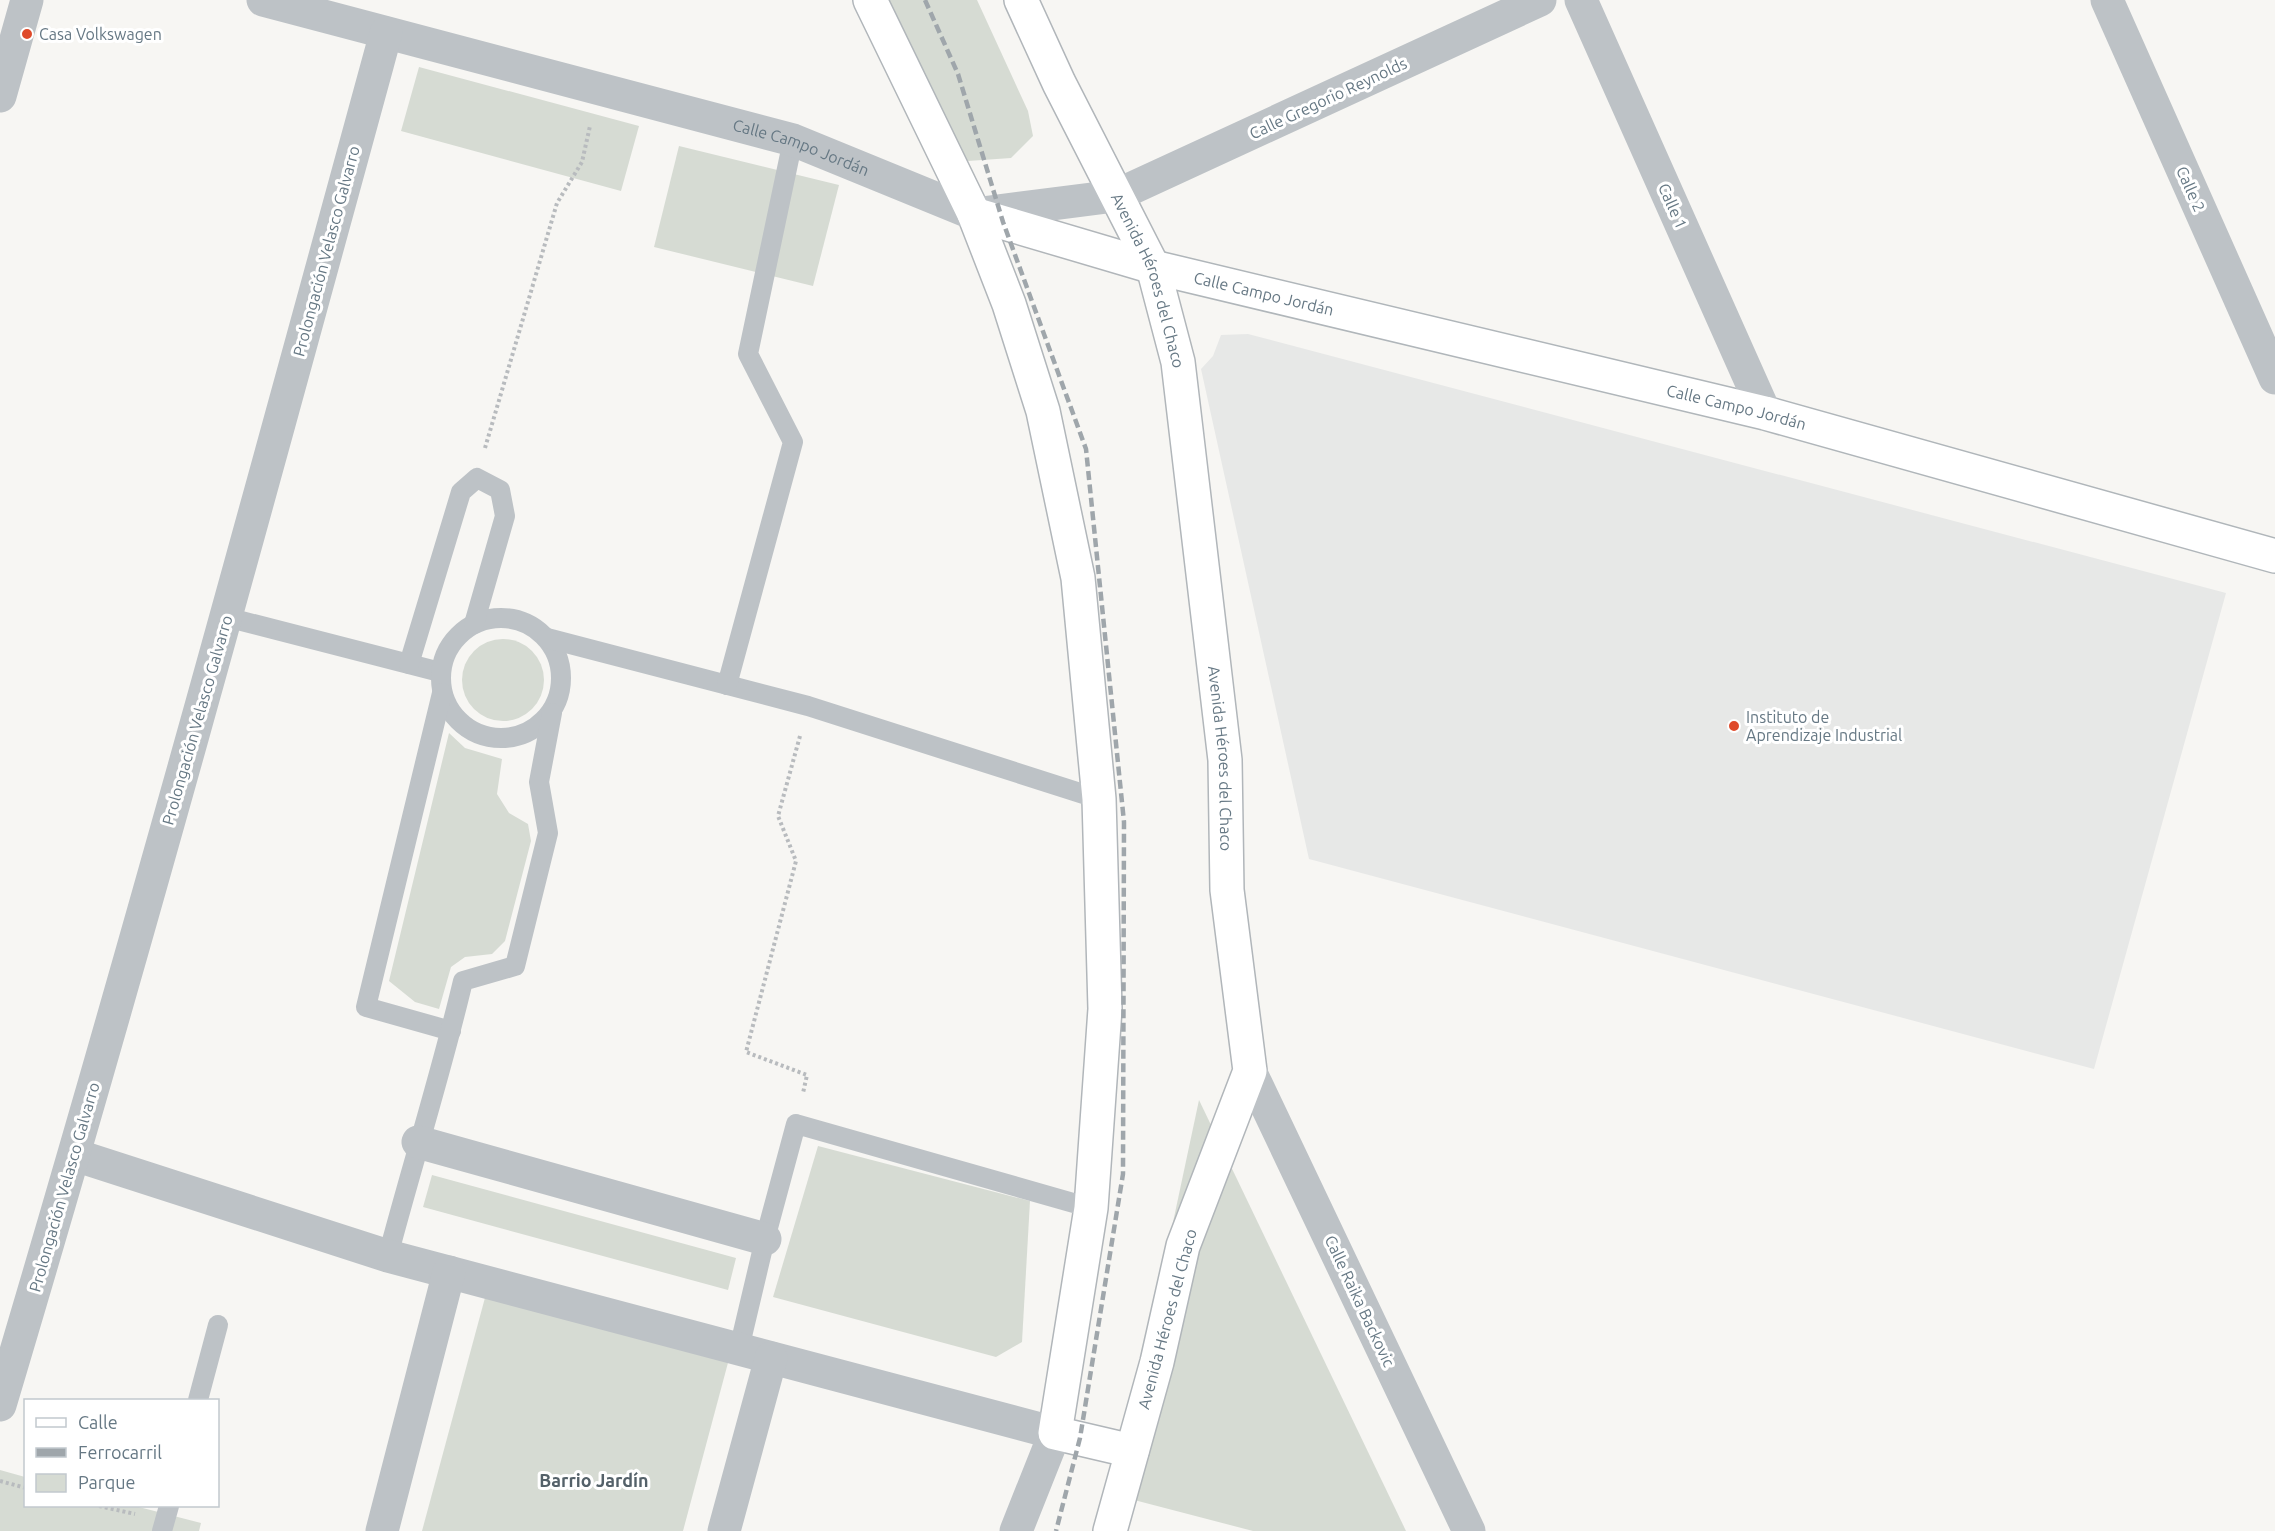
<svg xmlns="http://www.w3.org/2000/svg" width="2275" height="1531" font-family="Ubuntu,sans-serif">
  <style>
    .built { fill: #e7e8e7 }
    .green { fill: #d6dbd3 }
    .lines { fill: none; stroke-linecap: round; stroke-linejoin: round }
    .secondary-casing { stroke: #b0b6ba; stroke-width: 36 }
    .primary-casing { stroke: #b1b6ba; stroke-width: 36 }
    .path { stroke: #b8bbbe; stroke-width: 4; stroke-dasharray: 3 3; stroke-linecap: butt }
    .lane { stroke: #bdc2c6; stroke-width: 20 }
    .street { stroke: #bdc2c6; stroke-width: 33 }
    .secondary { stroke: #fff; stroke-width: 33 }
    .primary { stroke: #fff; stroke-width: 33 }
    .rail { stroke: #9fa6ab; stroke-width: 4.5; stroke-dasharray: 9 4.5; stroke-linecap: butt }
    .poi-dot { fill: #df4a2b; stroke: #fff; stroke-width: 2 }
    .labels { text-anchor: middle; stroke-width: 6; stroke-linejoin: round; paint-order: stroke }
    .poi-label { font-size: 16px; fill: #667884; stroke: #fff; text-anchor: start }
    .street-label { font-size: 16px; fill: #667884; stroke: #fff }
    .neighbourhood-label { font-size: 18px; font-weight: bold; fill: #546169; stroke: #fff }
  </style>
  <rect width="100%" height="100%" fill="#f7f6f3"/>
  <path class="built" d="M1248 334 2226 593 2094 1069 1309 859 1201 369 1213 356 1221 335Z"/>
  <g class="green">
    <path d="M877 0H977L1028 111 1033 136 1011 158 968 161 943 143Z"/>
    <path d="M419 67 639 126 621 191 401 131Z"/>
    <path d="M679 146 839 185 813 286 654 247Z"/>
    <circle cx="503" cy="680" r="41"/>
    <path d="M449 733 465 748 502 759 497 794 509 813 528 824 531 841 505 941 492 954 465 957 451 967 439 1009 415 1002 389 981Z"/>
    <path d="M1199 1100 1406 1531H1253L1115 1495Z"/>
    <path d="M818 1146 1030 1201 1022 1342 996 1357 773 1297Z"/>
    <path d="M432 1175 736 1258 728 1290 423 1207Z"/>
    <path d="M486 1294 729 1359 683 1531H422Z"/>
    <path d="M0 1470 25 1477 26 1506H135L201 1523 199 1531H0Z"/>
  </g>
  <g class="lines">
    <defs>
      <g id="secondary">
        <path id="s2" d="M1153 267 1765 413 2275 556"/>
      </g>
      <g id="primary">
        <path d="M870 0 974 214 1009 304 1043 411 1078 578 1099 799 1105 1009 1091 1208 1055 1433 1132 1451"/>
        <path id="s3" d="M1021 0 1059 83 1153 267 1178 362 1225 760 1227 890 1250 1071 1183 1246 1157 1362 1110 1531"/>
        <path d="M974 214 1153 267"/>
      </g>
    </defs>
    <use href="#secondary" class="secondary-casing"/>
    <use href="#primary" class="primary-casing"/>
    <g class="path">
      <path d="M485 448 557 203 582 162 590 126"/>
      <path d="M800 736 778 816 796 861 746 1052 807 1075 803 1093"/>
      <path d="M0 1481 26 1488"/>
      <path d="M99 1506 135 1514"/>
    </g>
    <g class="lane">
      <path d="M226 617 440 672"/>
      <circle cx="501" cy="678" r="60"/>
      <path d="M547 638 808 706 1099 799"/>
      <path d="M409 664 461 492 477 478 500 490 505 516 474 624"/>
      <path d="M727 685 793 442 748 354 793 140"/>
      <path d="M442 693 366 1007 451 1031"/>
      <path d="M388 1256C412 1165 441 1074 463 981L515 966 548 833 539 782 552 713"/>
      <path d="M739 1349 765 1239 796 1124 1091 1208"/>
      <path d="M198 1400 218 1325"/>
      <path d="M162 1531 169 1506"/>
    </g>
    <g class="street">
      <path id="s1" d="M263 0 793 140 974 214 1115 196 1540 0"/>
      <path d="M1581 0 1765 413"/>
      <path d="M2107 0 2275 378"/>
      <path d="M0 96 27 0"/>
      <path d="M1250 1071 1469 1531"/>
      <path d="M418 1142 765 1239"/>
      <path d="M75 1155 388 1256 1055 1433 1016 1531"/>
      <path d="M0 1405C136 950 261 491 386 33"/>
      <path d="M382 1531 449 1272"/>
      <path d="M724 1531 771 1358"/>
    </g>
    <use href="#secondary" class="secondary"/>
    <use href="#primary" class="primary"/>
    <path class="rail" d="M925 0 958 74 1003 222 1086 449 1124 822 1123 1174 1080 1438 1056 1531"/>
  </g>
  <g class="poi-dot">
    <circle cx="27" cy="34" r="6"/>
    <circle cx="1734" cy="726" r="6"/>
  </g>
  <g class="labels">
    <g class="poi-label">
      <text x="39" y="40">Casa Volkswagen</text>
      <text x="1746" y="723">Instituto de<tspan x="1746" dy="18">Aprendizaje Industrial</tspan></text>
    </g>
    <g class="street-label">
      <text transform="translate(1328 98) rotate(-25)" y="6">Calle Gregorio Reynolds</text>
      <text dy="6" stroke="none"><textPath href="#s1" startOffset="558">Calle Campo Jordán</textPath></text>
      <text transform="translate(2191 189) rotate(66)" y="6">Calle 2</text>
      <text transform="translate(1673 206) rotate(66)" y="6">Calle 1</text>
      <text transform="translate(326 251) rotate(-75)" y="6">Prolongación Velasco Galvarro</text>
      <text dy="6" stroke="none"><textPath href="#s3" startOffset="309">Avenida Héroes del Chaco</textPath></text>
      <text dy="6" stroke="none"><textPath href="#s2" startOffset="114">Calle Campo Jordán</textPath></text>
      <text dy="6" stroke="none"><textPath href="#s2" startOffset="600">Calle Campo Jordán</textPath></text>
      <text transform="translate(197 720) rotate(-74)" y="6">Prolongación Velasco Galvarro</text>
      <text dy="6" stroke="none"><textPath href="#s3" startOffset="795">Avenida Héroes del Chaco</textPath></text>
      <text transform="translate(64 1187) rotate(-74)" y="6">Prolongación Velasco Galvarro</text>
      <text transform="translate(1360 1301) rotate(65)" y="6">Calle Raika Backovic</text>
      <text transform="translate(1167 1319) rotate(-75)" y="6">Avenida Héroes del Chaco</text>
    </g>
    <g class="neighbourhood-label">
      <text x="594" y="1487">Barrio Jardín</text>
    </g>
  </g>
  <rect x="24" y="1399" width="195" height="108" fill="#ffffff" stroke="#c2c9ce" stroke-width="1.5"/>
  <rect x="36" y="1418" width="30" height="9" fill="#ffffff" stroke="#c2c9ce" stroke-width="1.5"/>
  <text x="78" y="1429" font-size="18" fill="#667884">Calle</text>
  <rect x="36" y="1448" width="30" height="9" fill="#9fa6ab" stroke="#c2c9ce" stroke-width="1.5"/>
  <text x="78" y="1459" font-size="18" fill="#667884">Ferrocarril</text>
  <rect x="36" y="1474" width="30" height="18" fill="#d6dbd3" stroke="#c2c9ce" stroke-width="1.5"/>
  <text x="78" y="1489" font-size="18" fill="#667884">Parque</text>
</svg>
